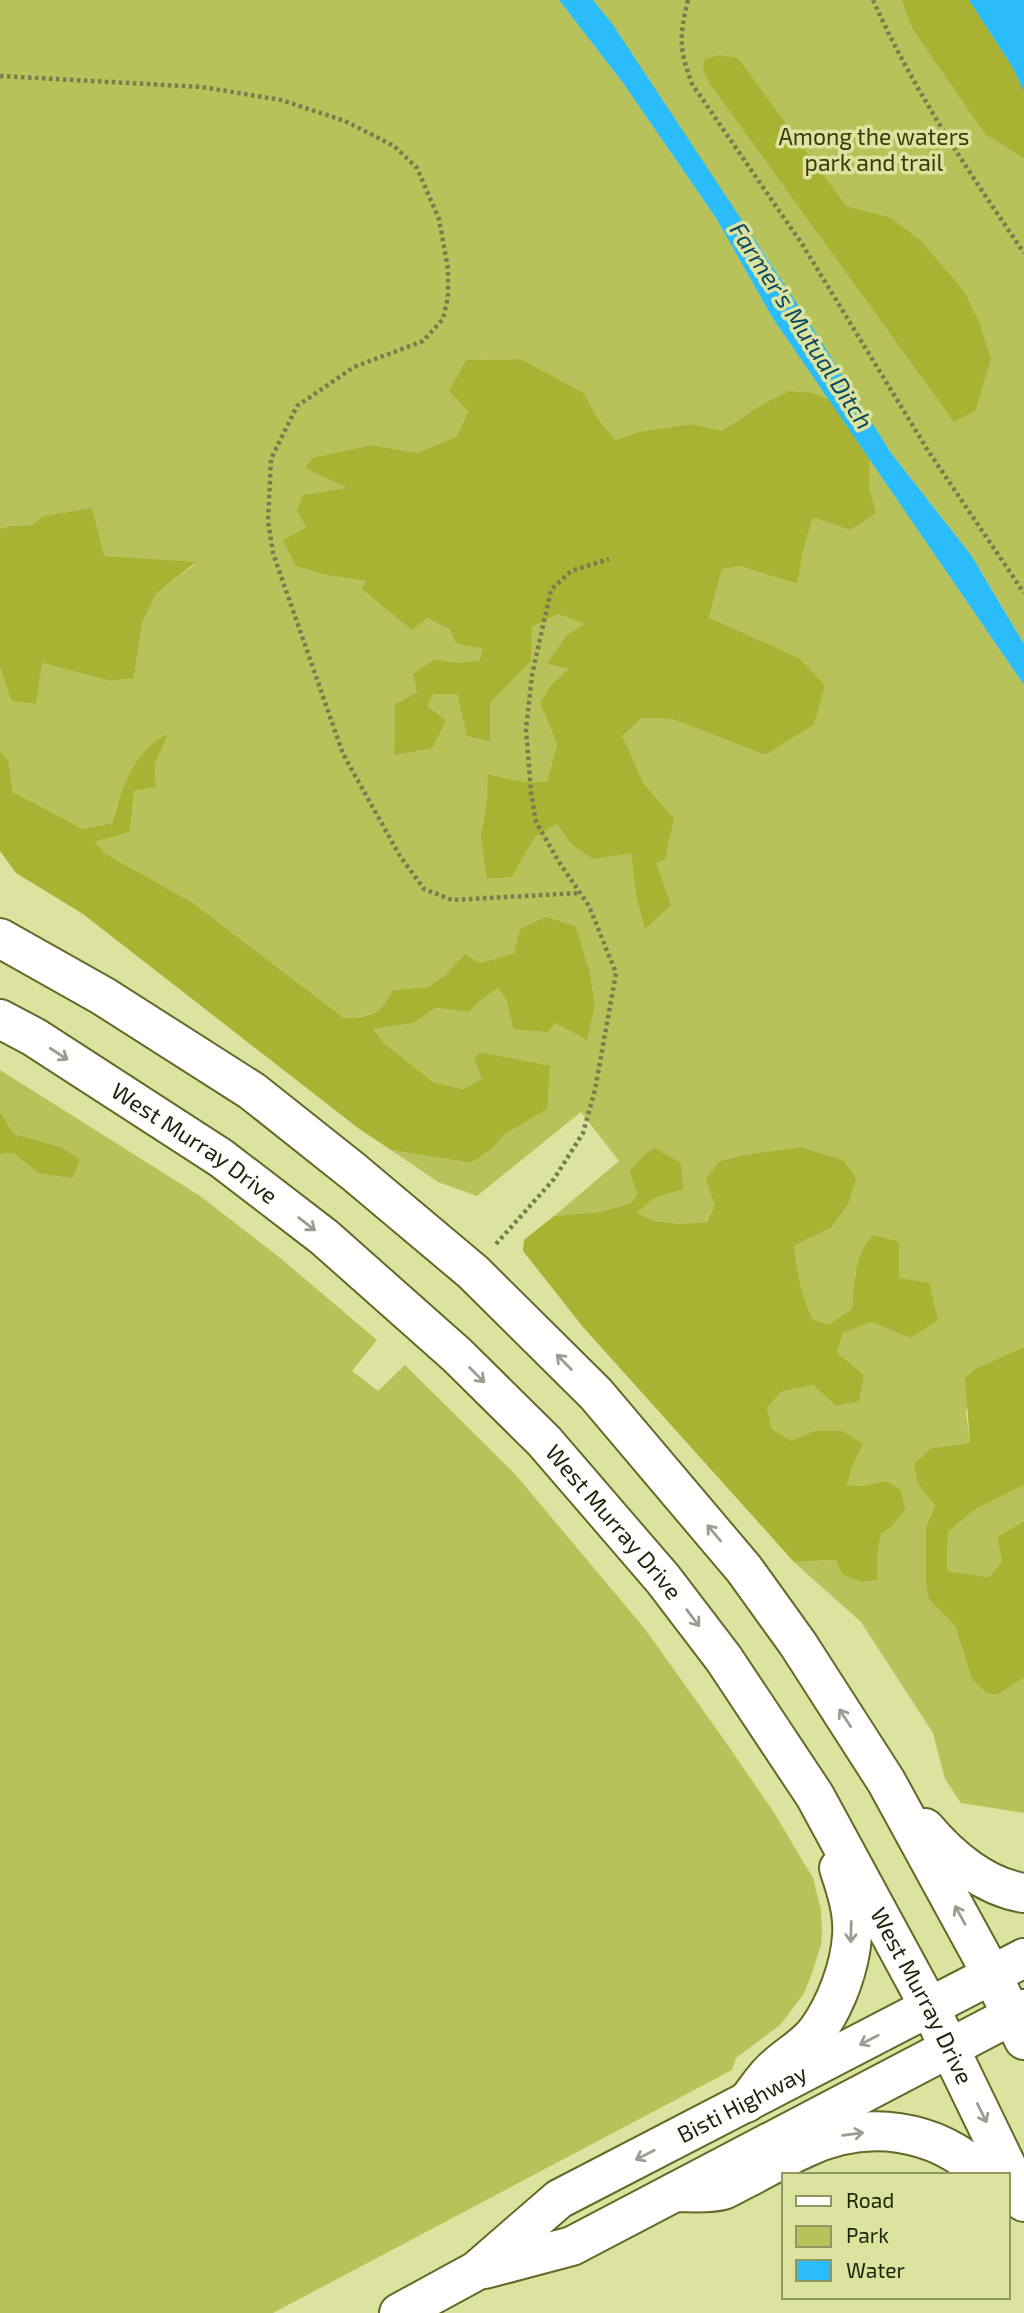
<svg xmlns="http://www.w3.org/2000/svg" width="1024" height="2313" font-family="'Exo 2',sans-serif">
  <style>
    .green { fill: #b8c25a }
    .forest { fill: #a9b232 }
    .water { fill: #2bbcfc }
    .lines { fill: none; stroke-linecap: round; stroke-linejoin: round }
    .primary-casing { stroke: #636927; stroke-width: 42 }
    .trunk-casing { stroke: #636927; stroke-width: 42 }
    .path { stroke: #787d4e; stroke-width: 4.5; stroke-dasharray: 3.5 3.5; stroke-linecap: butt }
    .primary { stroke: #fff; stroke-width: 38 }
    .trunk { stroke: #fff; stroke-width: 38 }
    .oneway { stroke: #9c9d90 }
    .labels { text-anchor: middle; stroke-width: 7; stroke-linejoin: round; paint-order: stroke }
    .park-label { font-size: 23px; fill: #383b07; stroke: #dbe39f }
    .street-label { font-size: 23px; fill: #222509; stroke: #dbe39f }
    .water-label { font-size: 24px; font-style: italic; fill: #0d465f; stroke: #dbe39f }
  </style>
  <rect width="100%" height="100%" fill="#dbe39f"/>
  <g class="green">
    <path d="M0 0H559L623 83 716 218 772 317 830 400 812 393 758 407 722 431 692 424 642 431 615 440 596 416 584 393 521 359 466 360 468 411 457 436 417 453 372 445 348 488 306 527 283 540 326 575 367 581 427 618 482 648 480 660 459 663 435 659 417 692 395 704 394 755 434 694H457L467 735 490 703 530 661 532 627 558 614 584 624 547 664 568 669 551 685 540 703 557 745 547 782H524L488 774 487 879 512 877 535 837 557 824 570 843 631 852 636 896 655 863 674 818 644 784 621 736 642 718 672 719 765 755 825 685 799 658 709 619 722 568 739 566 796 584 803 551 813 516 850 530 869 488V458L1024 685V1347L977 1368 966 1412 970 1443 932 1448 918 1484 935 1506 926 1526V1584L929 1600 955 1626 972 1679 997 1695 1024 1678V1813L961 1803 945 1779 933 1733 861 1622 794 1562 837 1560 843 1574 861 1582 876 1580 877 1555 881 1534 891 1527 885 1481 862 1486 847 1485 852 1467 863 1444 814 1431 791 1442 772 1429 767 1408 781 1392 813 1385 836 1406 837 1353 843 1333 872 1322 910 1338 899 1279 855 1272 852 1309 829 1324 813 1320C802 1296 797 1272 794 1246L831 1228 799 1147 744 1155 720 1161 715 1205 705 1222 680 1224 652 1221 637 1213 654 1198 637 1194 631 1203 600 1212 554 1216 619 1161 581 1112 477 1196 438 1182 391 1150 471 1163 493 1148 504 1135 547 1109 508 1058 480 1052 475 1059 483 1079 463 1089 433 1082 384 1043 373 1029 413 1023 436 1008 469 1012 481 1000 498 988 507 1000 513 1029 556 1022 587 1039 595 1006 590 972 514 953 480 963 465 954 444 976 428 987 393 990C380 1015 371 1016 344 1018L193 903 106 854 95 842 130 832 134 791 156 787 155 763 140 757 117 804 112 823 83 829 13 792 9 762 0 752V667L11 701 35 704 42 663 110 681 134 678 142 623 156 594 196 563 104 556 34 525 9 526 0 529Z"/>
    <path d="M582 0H1024V644L971 555 891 453 764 253Z"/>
    <path d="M0 1070 200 1196 279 1257 377 1340 352 1371 378 1391 405 1365 515 1474 645 1629 725 1741 773 1811 813 1878 821 1910 822 1933 821 1945 810 1979 803 1995 780 2025 736 2058 732 2070 273 2313H0V1154L13 1153 38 1173 80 1159 61 1147 14 1134 0 1112Z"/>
    <path d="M1024 1485V1521L997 1537 1002 1561 989 1577 947 1571 948 1532 974 1510Z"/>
  </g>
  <g class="forest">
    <path d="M902 0H969L1013 68 1024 92V158L985 134 912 28Z"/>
    <path d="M719 55 736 58 741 62 846 206 891 218 920 240 964 291 979 322 991 359 975 411 954 422 710 84 703 71 705 59Z"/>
    <path d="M521 359 584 393 596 416 615 440 642 431 692 424 722 431 758 407 788 391 812 393 830 400 869 458V488L876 513 850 530 813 517 803 551 797 584 739 566 722 569 709 618 799 658 825 685 814 724 765 755 672 719 642 718 622 736 644 784 674 818 665 859 656 863 671 905 645 929 636 896 631 853 593 859 570 843 557 824 535 837 512 877 487 879 481 836 487 801 488 774 524 782H547L557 745 540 703 551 685 568 669 547 664 566 636 584 624 558 614 532 627 531 661 490 703V741L467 736 457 694H434L427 706 446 721 432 748 394 755 395 704 417 692 413 674 435 659 459 663 480 660 482 648 457 644 450 630 427 618 412 630 362 589 366 581 326 575 296 566 283 540 306 527 297 511 303 495 347 488 305 468 313 458 372 445 417 453 457 436 468 411 449 391 466 360Z"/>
    <path d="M92 508 104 556 196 562 156 594 142 623 134 678 110 681 42 663 36 704 11 701 0 667V529L9 526 33 525 44 516Z"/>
    <path d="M168 734 155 763 156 787 134 791 130 832 95 842 106 854 193 903 344 1018C371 1017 380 1015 393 990L428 987 444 976 465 954 480 963 514 953 520 929 546 917 575 926 590 972 595 1006 587 1040 556 1023 547 1032 513 1029 507 1001 498 988 481 1000 469 1012 436 1008 413 1023 373 1029 384 1043 433 1082 463 1089 482 1079 474 1058 480 1052 550 1066 547 1109 504 1135 493 1148 471 1163 391 1150 358 1128 83 914 16 873 0 851V751L9 762 13 792 83 829 112 823C121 790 135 748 168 734Z"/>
    <path d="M0 1112 14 1134 61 1147 80 1159 73 1178 38 1173 13 1153 0 1154Z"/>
    <path d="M799 1147 843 1160 856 1178 849 1202 831 1228 794 1246C797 1272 802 1296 813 1320L829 1324 852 1309C854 1282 854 1256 873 1235L899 1242V1278L929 1283 938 1320 910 1338 872 1322 843 1333 837 1353 864 1375 859 1401 836 1406 813 1385 781 1392 767 1408 772 1429 791 1441 814 1431H843L863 1444 852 1467 847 1485 862 1486 885 1481 901 1490 905 1510 891 1527 881 1534 877 1555V1580L861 1582 842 1574 836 1560 794 1562 583 1327 523 1251 524 1240 554 1216 600 1212 631 1203 637 1194 630 1171 644 1155 655 1148 681 1163 683 1189 654 1198 637 1213 653 1221 680 1224 706 1222 715 1205 706 1179 720 1161 744 1155Z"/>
    <path d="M1024 1347V1485L974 1510 948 1532 947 1571 989 1577 1002 1561 997 1537 1024 1521V1678L997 1695 987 1693 972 1679 955 1626 929 1600 926 1584V1526L935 1506 918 1484 914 1464 932 1448 970 1443 965 1378 977 1368Z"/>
  </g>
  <g class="water">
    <path d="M559 0H593L613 25 807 319 891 453 971 555 1024 644V685L772 317 716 218 623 83Z"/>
    <path d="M969 0H1024V92L1013 68Z"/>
  </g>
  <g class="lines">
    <defs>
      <g id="primary">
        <path d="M485 2269 572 2246 1024 2009"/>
        <path id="s1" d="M399 2313 476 2271 559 2199 1024 1958"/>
      </g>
      <g id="trunk">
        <path d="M0 938 103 996 252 1091 354 1172 473 1272 596 1394 744 1569 798 1644 886 1781 992 1975 1024 2040"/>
        <path id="s2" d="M0 1019 34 1037 221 1158 324 1237 457 1355 544 1441 663 1579 724 1659 815 1796 930 2008 1024 2202"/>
        <path d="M925 1828C950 1858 985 1887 1024 1893"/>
        <path d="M746 2103C756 2091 765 2075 777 2066 790 2054 806 2046 817 2031 836 2005 850 1967 852 1936 854 1913 846 1889 839 1868"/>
        <path d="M675 2192C690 2192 709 2194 723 2190 731 2187 740 2181 747 2178 766 2168 785 2157 805 2148 866 2119 935 2128 984 2175"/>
      </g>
    </defs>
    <use href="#primary" class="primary-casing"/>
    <use href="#trunk" class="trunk-casing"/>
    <g class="path">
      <path d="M688 0C679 37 679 49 692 84L802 244 927 449 1024 593"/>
      <path d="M873 0C913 90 969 172 1024 253"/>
      <path d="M0 76 202 87 281 100 345 121 394 146 417 168 439 219 448 269V297L443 319 423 341 354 367 297 406 271 459 268 521 273 553 343 754 400 856 424 889 452 900 580 893"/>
      <path d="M496 1244 554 1179 583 1133 595 1090 616 973 589 906 559 862 536 822 531 792 526 729 532 675 551 590 571 571 609 559"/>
    </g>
    <use href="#primary" class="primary"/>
    <use href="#trunk" class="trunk"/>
  </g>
  <defs><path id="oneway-shaft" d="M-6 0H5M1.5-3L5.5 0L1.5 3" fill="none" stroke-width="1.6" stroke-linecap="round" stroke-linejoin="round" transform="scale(1.75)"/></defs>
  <g class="oneway">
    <use href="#oneway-shaft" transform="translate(59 1054) rotate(33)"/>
    <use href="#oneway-shaft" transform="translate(307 1224) rotate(38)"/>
    <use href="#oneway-shaft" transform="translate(564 1362) rotate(-135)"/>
    <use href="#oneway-shaft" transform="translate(477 1375) rotate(45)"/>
    <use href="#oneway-shaft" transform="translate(714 1533) rotate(-130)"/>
    <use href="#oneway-shaft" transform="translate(693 1618) rotate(53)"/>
    <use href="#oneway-shaft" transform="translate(845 1718) rotate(-123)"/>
    <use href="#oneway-shaft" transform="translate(960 1915) rotate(-119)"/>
    <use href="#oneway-shaft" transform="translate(851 1932) rotate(91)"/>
    <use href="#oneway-shaft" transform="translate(869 2040) rotate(153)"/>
    <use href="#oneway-shaft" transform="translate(982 2113) rotate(64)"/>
    <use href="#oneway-shaft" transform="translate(853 2134) rotate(-8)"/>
    <use href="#oneway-shaft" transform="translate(645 2155) rotate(153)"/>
  </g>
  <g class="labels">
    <g class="park-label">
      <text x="874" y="145">Among the waters<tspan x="874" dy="26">park and trail</tspan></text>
    </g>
    <g class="street-label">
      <text dy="8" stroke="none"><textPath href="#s2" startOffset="231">West Murray Drive</textPath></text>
      <text dy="8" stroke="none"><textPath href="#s2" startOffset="798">West Murray Drive</textPath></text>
      <text dy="8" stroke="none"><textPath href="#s2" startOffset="1365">West Murray Drive</textPath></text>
      <text dy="8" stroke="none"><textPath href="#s1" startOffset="404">Bisti Highway</textPath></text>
    </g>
    <g class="water-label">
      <text transform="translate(801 326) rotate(57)" y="8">Farmer's Mutual Ditch</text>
    </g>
  </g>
  <rect x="782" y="2173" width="228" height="126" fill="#dbe39f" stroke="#919763" stroke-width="2"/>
  <rect x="796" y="2196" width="35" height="10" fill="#ffffff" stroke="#919763" stroke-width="2"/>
  <text x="846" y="2208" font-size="21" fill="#222509">Road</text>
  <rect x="796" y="2226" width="35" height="21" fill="#b8c25a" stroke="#919763" stroke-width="2"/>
  <text x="846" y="2243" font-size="21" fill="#222509">Park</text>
  <rect x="796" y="2260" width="35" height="21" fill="#2bbcfc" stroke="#919763" stroke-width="2"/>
  <text x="846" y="2278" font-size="21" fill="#222509">Water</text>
</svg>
